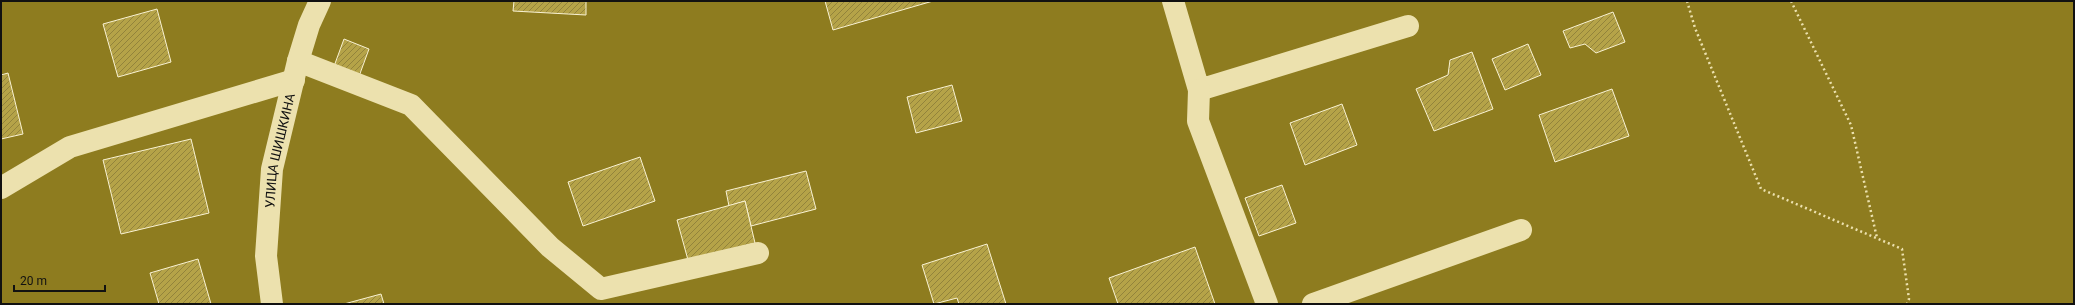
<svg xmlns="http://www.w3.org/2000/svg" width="2075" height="305" font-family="Roboto,sans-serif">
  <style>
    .building { fill: url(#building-hatch); stroke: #f9f2d3 }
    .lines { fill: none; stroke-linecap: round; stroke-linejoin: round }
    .path { stroke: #ece1ae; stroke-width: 2.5; stroke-dasharray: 2 3; stroke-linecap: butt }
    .minor { stroke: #ece1ae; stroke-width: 22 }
    .labels { text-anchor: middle; stroke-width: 3; stroke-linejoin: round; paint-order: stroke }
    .street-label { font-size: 13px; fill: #111; stroke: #8e7c1f }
  </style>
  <defs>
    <pattern id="building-hatch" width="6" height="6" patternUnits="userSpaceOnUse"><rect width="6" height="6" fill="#b5a348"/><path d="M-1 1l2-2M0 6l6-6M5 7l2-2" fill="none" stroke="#92833b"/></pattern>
  </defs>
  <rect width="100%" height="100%" fill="#8e7c1f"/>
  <g class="building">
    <path d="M514 1H586V15L513 11Z"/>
    <path d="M825 1H933L833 30Z"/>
    <path d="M157 9 171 62 118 77 103 24Z"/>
    <path d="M1613 12 1625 42 1596 53 1585 44 1570 48 1563 31Z"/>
    <path d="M344 39 369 49 358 79 333 69Z"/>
    <path d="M1528 44 1541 75 1505 90 1492 59Z"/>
    <path d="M1472 52 1493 109 1434 131 1416 89 1448 75 1450 60Z"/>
    <path d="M8 73 23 134 1 139V75Z"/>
    <path d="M952 85 962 121 916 133 907 97Z"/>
    <path d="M1612 89 1629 136 1555 162 1539 115Z"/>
    <path d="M1342 104 1357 145 1305 165 1290 123Z"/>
    <path d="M191 139 209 213 121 234 103 160Z"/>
    <path d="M640 157 655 201 583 226 568 182Z"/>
    <path d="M806 171 816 209 751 226 745 201 729 206 726 191Z"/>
    <path d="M1282 185 1296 223 1259 236 1245 198Z"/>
    <path d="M745 201 755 243 688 260 677 220Z"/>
    <path d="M987 244 1006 304H959L957 298 934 304 922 265Z"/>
    <path d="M1195 247 1215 304H1118L1109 278Z"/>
    <path d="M198 259 211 304H159L150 273Z"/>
    <path d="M381 294 384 304H344Z"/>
  </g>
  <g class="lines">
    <g class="path">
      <path d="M1687 1 1695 28 1761 189 1902 249 1909 299 1907 304"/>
      <path d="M1791 1 1851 125 1877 238"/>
    </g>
    <g class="minor">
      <path d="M1173 1 1199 90 1408 26"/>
      <path d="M298 61 411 105 550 247 601 289 758 253"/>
      <path d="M1199 90 1198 121 1267 304"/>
      <path d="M1 188 70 147 294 80"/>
      <path id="s1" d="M272 304 266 256 272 169 298 61 309 25 320 1"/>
      <path d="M1313 304 1521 230"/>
    </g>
  </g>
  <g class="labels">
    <g class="street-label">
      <text dy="5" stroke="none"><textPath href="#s1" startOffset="155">УЛИЦА ШИШКИНА</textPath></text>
    </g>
  </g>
  <rect width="2075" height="305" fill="none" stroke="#111111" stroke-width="4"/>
  <path d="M14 285v6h91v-6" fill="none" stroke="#111111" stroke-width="2"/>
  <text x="20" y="285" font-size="12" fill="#111111" stroke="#8e7c1f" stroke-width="3" paint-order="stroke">20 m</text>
</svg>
